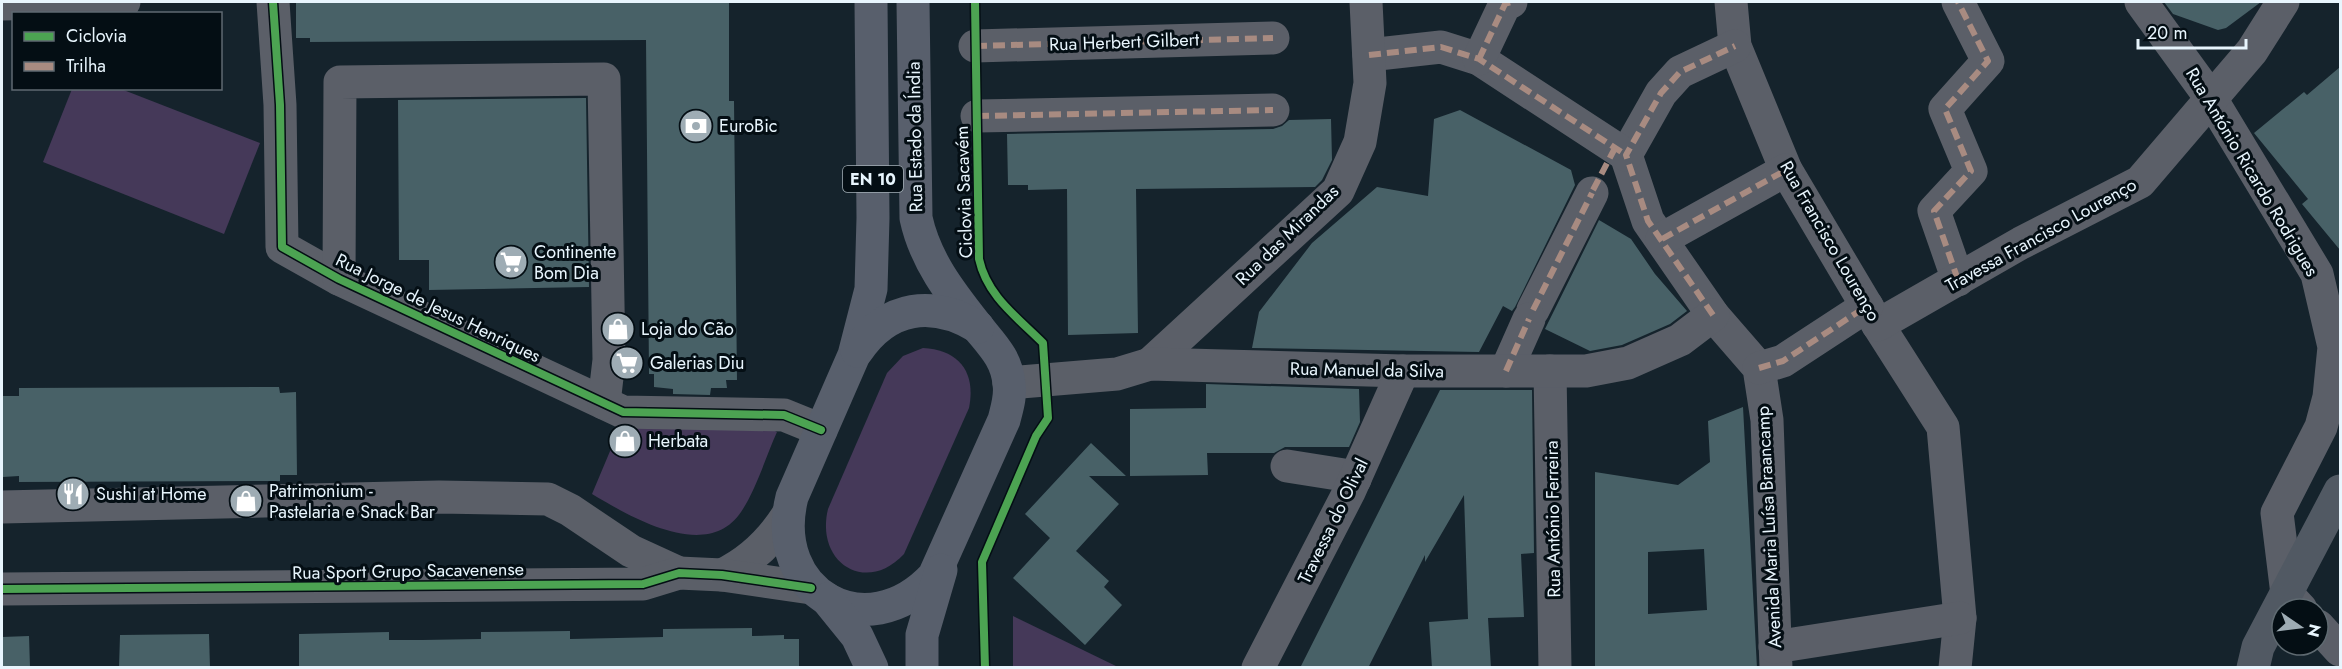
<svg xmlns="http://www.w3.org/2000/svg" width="2342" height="669" font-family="Jost,sans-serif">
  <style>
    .green { fill: #453959 }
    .building { fill: #486167; fill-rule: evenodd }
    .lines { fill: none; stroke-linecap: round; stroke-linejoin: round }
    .street { stroke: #5b5f68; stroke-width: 33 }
    .secondary { stroke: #515963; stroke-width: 33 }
    .primary { stroke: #585f6c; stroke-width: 33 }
    .quiet { stroke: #a88b81; stroke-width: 6; stroke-dasharray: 12 6; stroke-linecap: butt }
    .cycleway-casing { stroke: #040e14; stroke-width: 11 }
    .cycleway { stroke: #4ca352; stroke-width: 8 }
    .labels { text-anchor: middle; stroke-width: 6; stroke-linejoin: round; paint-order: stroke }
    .shield { fill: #040e14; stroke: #a4b0b7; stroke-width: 1.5 }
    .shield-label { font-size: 16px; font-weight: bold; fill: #e8f5fd }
    .street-label { font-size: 18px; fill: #e8f5fd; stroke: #040e14 }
    .poi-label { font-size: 18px; fill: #e8f5fd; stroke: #040e14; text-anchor: start }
  </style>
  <rect width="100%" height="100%" fill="#15232c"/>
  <g class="green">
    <path d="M72 89H121L260 143 224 234 43 162Z"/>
    <path d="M923 348C960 350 976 373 969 408L904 554C866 595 815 563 828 509L887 373 903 356Z"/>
    <path d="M756 422 777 432C766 456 756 490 741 512 707 563 629 516 592 494L621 425Z"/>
    <path d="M1013 616 1118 667H1013Z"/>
  </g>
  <g class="building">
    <path d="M296 2H729V101H734L737 380H726L727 388H711L710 395 673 394V389L654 387V374H649L646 40 310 42V38H296Z"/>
    <path d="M2164 2H2261L2226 28 2218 30 2173 14Z"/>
    <path d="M2340 67V250L2302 204 2308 199 2254 133 2304 92 2307 95Z"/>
    <path d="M586 98 589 287 429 290V260H399L398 100Z"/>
    <path d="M1460 110 1571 170 1575 185 1515 307 1512 311 1503 306 1479 352 1252 348 1259 312 1312 243 1377 187 1428 196 1434 119Z"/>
    <path d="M1331 119 1332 160 1322 180 1315 187 1136 189 1138 333 1068 335 1067 189 1028 190V185H1008L1007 134 1273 129 1282 126 1289 120Z"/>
    <path d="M1599 220 1631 239 1655 274 1687 311 1670 324 1622 345 1590 351 1545 329Z"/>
    <path d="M1206 384 1359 389 1360 422 1349 447H1285L1274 453H1207L1208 475 1130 476V409L1206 408Z"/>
    <path d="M279 387 280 393 296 392 297 475H280V481L19 482V476L3 477V396H19V388Z"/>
    <path d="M1440 390H1532L1534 553 1521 554 1524 617 1488 618 1491 668H1432L1429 622 1468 619 1464 495 1425 562V555L1368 668H1300Z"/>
    <path d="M1743 407 1757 668H1595V472L1678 485 1710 462 1708 421ZM1704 549 1707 610 1648 614V552Z"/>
    <path d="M1091 443 1126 476H1089L1119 504 1076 551 1109 581 1104 587 1122 605 1085 645 1013 578 1050 538 1025 514Z"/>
    <path d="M752 628V636L784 635V639H799V668H299V634L389 632V640H422L481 639V632L570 631V639L663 637V629Z"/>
    <path d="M209 634 210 668H119L120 635Z"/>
    <path d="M29 636 30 668H2V637Z"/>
  </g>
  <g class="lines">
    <g class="street">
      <path d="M273 2 280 105 282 247 339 279 623 412 784 415 821 430"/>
      <path d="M1731 2 1735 46 1786 170 1878 325 1943 427 1960 618 1955 668"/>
      <path d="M2141 2 2210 97 2317 274 2334 347 2329 397 2321 427 2277 513 2287 594 2301 609"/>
      <path d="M2 4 124 2"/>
      <path d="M975 46 1273 38"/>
      <path d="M1735 46 1680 72 1661 93 1626 155 1648 221 1713 315 1759 368 1767 420 1776 668"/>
      <path d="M1369 55 1441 47 1479 59 1626 155"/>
      <path d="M1479 59 1505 4 1511 2"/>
      <path d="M977 116 1273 110"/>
      <path d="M1662 239 1786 170"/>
      <path d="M339 279 340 82 604 79 609 360 604 403"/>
      <path d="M1958 280 1934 211 1971 171 1945 109 1988 61 1958 2"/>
      <path d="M1533 310 1592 193"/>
      <path d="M1878 325 2021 243 2140 182 2252 51 2283 2"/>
      <path d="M1150 364 1338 191 1360 142 1370 83 1366 2"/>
      <path d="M1759 368 1783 361 1867 306"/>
      <path d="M1506 371 1529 319"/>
      <path d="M1550 371 1555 668"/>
      <path d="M1009 383 1117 374 1150 364 1403 371H1586L1628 363 1680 340 1713 315"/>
      <path d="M1287 466 1344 475 1355 479"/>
      <path d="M2 507 439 497 548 499 570 510 631 551 679 573"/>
      <path d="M722 575C749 562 771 541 787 516"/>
      <path d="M2 589 643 584 679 573 722 575 811 588"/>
      <path d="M2318 626 2340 650"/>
      <path d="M1775 647 1960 618"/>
      <path d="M1258 668 1349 492 1403 371"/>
    </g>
    <path class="secondary" d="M2253 668 2258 647 2340 491"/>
    <g class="primary">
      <path d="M871 2 873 218 871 289 854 355 792 497C768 593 866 649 934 576L1004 420C1007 408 1011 396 1009 384 1007 358 991 344 976 325 950 292 925 260 916 218L913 2"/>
      <path d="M857 351C888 305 933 300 978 327"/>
      <path d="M827 599 857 636 872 668"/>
      <path d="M922 668V635L941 570"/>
    </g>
    <g class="quiet">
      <path d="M975 46 1273 38"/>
      <path d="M1369 55 1441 47 1479 59 1626 155"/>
      <path d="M1479 59 1505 4 1511 2"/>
      <path d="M977 116 1273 110"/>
      <path d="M1593 190 1615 148"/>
      <path d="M1662 239 1786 170"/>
      <path d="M1958 280 1934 211 1971 171 1945 109 1988 61 1958 2"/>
      <path d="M1533 310 1592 193"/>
      <path d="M1713 315 1648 221 1626 155 1661 93 1680 72 1735 46"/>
      <path d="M1759 368 1783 361 1867 306"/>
      <path d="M1506 371 1529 319"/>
    </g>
    <defs>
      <g id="cycleway">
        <path d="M273 2 280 105 282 247 339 279 623 412 784 415 821 430"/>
        <path d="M975 2 979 259C987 296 1017 317 1043 343L1048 418 1036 436 982 562 985 668"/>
        <path d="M2 589 643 584 679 573 722 575 811 588"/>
      </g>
    </defs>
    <use href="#cycleway" class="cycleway-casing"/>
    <use href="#cycleway" class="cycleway"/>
  </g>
  <defs>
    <symbol id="bank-disc" viewBox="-11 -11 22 22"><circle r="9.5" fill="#9eacb4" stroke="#040e14"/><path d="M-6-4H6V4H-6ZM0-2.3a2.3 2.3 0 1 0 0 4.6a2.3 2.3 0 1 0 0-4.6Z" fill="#fff"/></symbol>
    <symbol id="supermarket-disc" viewBox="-11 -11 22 22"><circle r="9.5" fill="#9eacb4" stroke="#040e14"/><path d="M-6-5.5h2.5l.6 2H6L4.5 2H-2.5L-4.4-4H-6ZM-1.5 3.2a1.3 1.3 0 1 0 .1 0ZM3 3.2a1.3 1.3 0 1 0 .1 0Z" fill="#fff"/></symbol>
    <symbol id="shop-disc" viewBox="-11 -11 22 22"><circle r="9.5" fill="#9eacb4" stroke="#040e14"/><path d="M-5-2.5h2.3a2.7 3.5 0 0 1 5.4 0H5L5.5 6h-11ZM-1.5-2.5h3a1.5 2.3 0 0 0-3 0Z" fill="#fff"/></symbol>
    <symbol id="restaurant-disc" viewBox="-11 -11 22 22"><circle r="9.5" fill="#9eacb4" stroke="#040e14"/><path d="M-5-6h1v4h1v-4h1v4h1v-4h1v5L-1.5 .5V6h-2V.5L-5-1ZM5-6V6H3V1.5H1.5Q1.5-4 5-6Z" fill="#fff"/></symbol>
  </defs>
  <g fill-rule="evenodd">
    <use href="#bank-disc" x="677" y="107" width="38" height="38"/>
    <use href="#supermarket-disc" x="492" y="243" width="38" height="38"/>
    <use href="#shop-disc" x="599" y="310" width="38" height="38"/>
    <use href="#supermarket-disc" x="608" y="344" width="38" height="38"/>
    <use href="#shop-disc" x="606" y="422" width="38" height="38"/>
    <use href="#restaurant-disc" x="54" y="475" width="38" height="38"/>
    <use href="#shop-disc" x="227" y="482" width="38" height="38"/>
  </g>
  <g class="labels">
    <rect class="shield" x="843" y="166" width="60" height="26" rx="4.5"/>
    <g class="shield-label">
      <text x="873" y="185">EN 10</text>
    </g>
    <g class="street-label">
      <text transform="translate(1124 42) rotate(-2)" y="6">Rua Herbert Gilbert</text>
      <text transform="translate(915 137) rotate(-91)" y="6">Rua Estado da Índia</text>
      <text transform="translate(2252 172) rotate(59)" y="6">Rua António Ricardo Rodrigues</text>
      <text transform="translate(964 192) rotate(-92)" y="6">Ciclovia Sacavém</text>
      <text transform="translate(1287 235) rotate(-44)" y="6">Rua das Mirandas</text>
      <text transform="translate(2041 235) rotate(-29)" y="6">Travessa Francisco Lourenço</text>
      <text transform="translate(1830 241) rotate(60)" y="6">Rua Francisco Lourenço</text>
      <text transform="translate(438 308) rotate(26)" y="6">Rua Jorge de Jesus Henriques</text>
      <text transform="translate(1367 370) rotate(1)" y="6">Rua Manuel da Silva</text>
      <text transform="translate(1553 519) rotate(-91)" y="6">Rua António Ferreira</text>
      <text transform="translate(1333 521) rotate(-64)" y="6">Travessa do Olival</text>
      <text transform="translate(1769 527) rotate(-93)" y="6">Avenida Maria Luísa Braancamp</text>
      <text transform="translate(408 571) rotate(-1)" y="6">Rua Sport Grupo Sacavenense</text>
    </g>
    <g class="poi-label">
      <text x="719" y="132">EuroBic</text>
      <text x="534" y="258">Continente<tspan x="534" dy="21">Bom Dia</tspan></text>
      <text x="641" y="335">Loja do Cão</text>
      <text x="650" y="369">Galerias Diu</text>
      <text x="648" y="447">Herbata</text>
      <text x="269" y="497">Patrimonium -<tspan x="269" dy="21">Pastelaria e Snack Bar</tspan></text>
      <text x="96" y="500">Sushi at Home</text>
    </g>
  </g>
  <rect width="2342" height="669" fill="none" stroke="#e8f5fd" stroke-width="6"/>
  <rect x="12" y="12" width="210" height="78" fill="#040e14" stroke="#5f6a71" stroke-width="1.5"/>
  <rect x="24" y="32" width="30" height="9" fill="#4ca352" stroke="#5f6a71" stroke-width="1.5"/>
  <text x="66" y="42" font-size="18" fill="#e8f5fd">Ciclovia</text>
  <rect x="24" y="62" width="30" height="9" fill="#a88b81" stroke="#5f6a71" stroke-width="1.5"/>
  <text x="66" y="72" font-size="18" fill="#e8f5fd">Trilha</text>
  <g transform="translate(2300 627) rotate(104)"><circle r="28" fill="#040e14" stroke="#5f6a71" stroke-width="1.5"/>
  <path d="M0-4.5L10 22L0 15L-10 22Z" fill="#9eacb4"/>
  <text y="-9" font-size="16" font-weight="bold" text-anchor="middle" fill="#e8f5fd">N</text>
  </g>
  <path d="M2138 39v9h108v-9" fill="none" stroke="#e8f5fd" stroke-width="3"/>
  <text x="2147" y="39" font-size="18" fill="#e8f5fd" stroke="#040e14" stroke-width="4.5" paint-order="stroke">20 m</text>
</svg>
